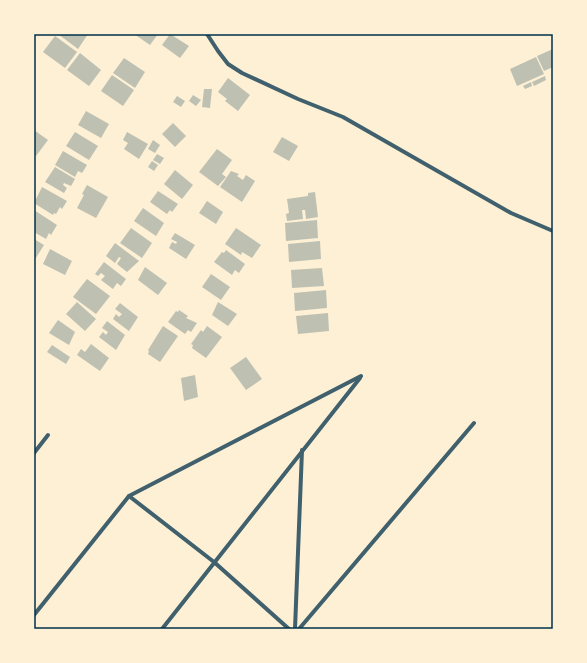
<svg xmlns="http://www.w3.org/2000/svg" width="587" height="663" font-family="'Asap Condensed',sans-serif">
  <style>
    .building { fill: #bec0b2 }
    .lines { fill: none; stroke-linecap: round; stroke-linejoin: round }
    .minor { stroke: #3f606c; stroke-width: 4 }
    .neatline { fill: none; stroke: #003049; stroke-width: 1.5 }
  </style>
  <rect width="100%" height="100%" fill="#fdf0d5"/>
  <g class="building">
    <path d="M58 34H88L78 49Z"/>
    <path d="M134 34H158L150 45Z"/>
    <path d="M170 34 189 46 180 58 162 45Z"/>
    <path d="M55 36 77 52 65 68 43 52Z"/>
    <path d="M553 49V67L544 71 537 56Z"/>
    <path d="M80 53 101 70 89 86 67 70Z"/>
    <path d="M536 57 544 74 517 86 510 69Z"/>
    <path d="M124 58 145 72 135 88 113 73Z"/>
    <path d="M112 75 134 90 123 106 101 91Z"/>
    <path d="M545 76 546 80 534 86 532 82Z"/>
    <path d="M228 78 250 95 238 111 225 101 227 99 218 92Z"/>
    <path d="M531 82 532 86 525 89 523 86Z"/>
    <path d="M204 89H212L210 108 202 107Z"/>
    <path d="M193 95 201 100 196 106 189 101Z"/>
    <path d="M177 96 185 101 181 107 173 102Z"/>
    <path d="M86 111 109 124 101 138 78 125Z"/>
    <path d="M173 123 186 136 175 147 162 134Z"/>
    <path d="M34 130 48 140 36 156 34 154Z"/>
    <path d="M75 132 98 146 89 160 66 146Z"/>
    <path d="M127 132 148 144 139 159 124 149 128 143 123 140Z"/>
    <path d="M282 137 298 146 289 161 273 152Z"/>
    <path d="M153 140 160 145 155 153 148 149Z"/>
    <path d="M217 149 232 160 222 174 226 177 218 186 199 172Z"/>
    <path d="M63 151 87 165 82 173 78 171 75 177 55 165Z"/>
    <path d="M157 154 164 158 160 164 153 160Z"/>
    <path d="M152 161 158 165 154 171 148 167Z"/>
    <path d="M55 167 75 179 71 186 64 183 63 185 67 188 64 193 45 182Z"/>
    <path d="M175 170 193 185 182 199 164 184Z"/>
    <path d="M231 171 239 174 237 176 243 180 246 175 255 181 242 202 220 187Z"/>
    <path d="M87 185 108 197 96 218 77 208 84 195 82 194Z"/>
    <path d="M42 187 67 201 62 209 60 207 56 214 54 213 53 215 34 203Z"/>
    <path d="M158 191 178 204 172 212 170 210 167 214 150 202Z"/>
    <path d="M315 192 318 217 306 219 305 210H302L303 219 287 221 286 214 289 213 287 199 308 196V193Z"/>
    <path d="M207 201 223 212 216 224 199 213Z"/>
    <path d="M143 208 164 223 156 236 134 221Z"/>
    <path d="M34 210 57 225 51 235 49 233 46 239 34 232Z"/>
    <path d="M317 220 318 238 286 241 285 223Z"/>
    <path d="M131 228 152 243 142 258 120 243Z"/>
    <path d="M236 228 261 245 252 258 242 252 241 255 225 244Z"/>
    <path d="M175 233 195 245 186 259 169 248 172 242 176 244 177 242 171 239Z"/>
    <path d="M34 239 44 245 34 261Z"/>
    <path d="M320 241 321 259 289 262 288 244Z"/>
    <path d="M115 243 139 261 127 272 117 264 121 258 119 257 115 263 106 256Z"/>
    <path d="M50 249 72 261 65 275 43 264Z"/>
    <path d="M226 250 245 264 239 273 235 270 232 275 214 262 222 252 224 253Z"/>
    <path d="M104 262 126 279 121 286 117 283 113 289 101 280 105 276 101 273 98 276 95 274Z"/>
    <path d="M145 267 167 283 158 295 138 280Z"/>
    <path d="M322 268 324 286 292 288 291 270Z"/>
    <path d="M211 274 230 287 221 300 202 287Z"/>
    <path d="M87 279 110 296 96 314 73 297Z"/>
    <path d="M326 290 327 308 295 311 294 293Z"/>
    <path d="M77 302 96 319 85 331 66 314Z"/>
    <path d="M218 302 237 314 228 326 212 315Z"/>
    <path d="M120 303 138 317 129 331 113 319 116 314 119 317 122 314 115 309Z"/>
    <path d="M179 310 188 316 186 318 197 323 191 332 188 330 185 334 168 322 176 311 178 312Z"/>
    <path d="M328 313 329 331 298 334 296 316Z"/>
    <path d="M58 320 75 332 69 345 49 333Z"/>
    <path d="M107 321 125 335 116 350 99 337 103 332 106 335 108 332 102 328Z"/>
    <path d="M163 326 178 336 160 362 148 354 149 351 148 350Z"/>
    <path d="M207 326 222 337 206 358 192 348 193 345 191 344 201 330 203 332Z"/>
    <path d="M91 344 109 358 100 371 77 355 81 349 85 352Z"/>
    <path d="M52 345 70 357 66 364 47 352Z"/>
    <path d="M246 357 262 379 246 390 230 368Z"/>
    <path d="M195 375 198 397 184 401 181 378Z"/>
  </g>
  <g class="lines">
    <g class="minor">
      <path d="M207 34 218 51 228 64 242 73 298 99 343 117 511 213 553 231"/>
      <path d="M34 453 48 435"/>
      <path d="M129 496 214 562 289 629"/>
      <path d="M34 615 129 496 361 376"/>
      <path d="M162 629 360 378"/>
      <path d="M295 629 302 450"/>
      <path d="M299 629 474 423"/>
    </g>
  </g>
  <rect width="587" height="663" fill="none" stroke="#fdf0d5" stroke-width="70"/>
  <rect x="35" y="35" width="517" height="593" class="neatline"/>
</svg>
